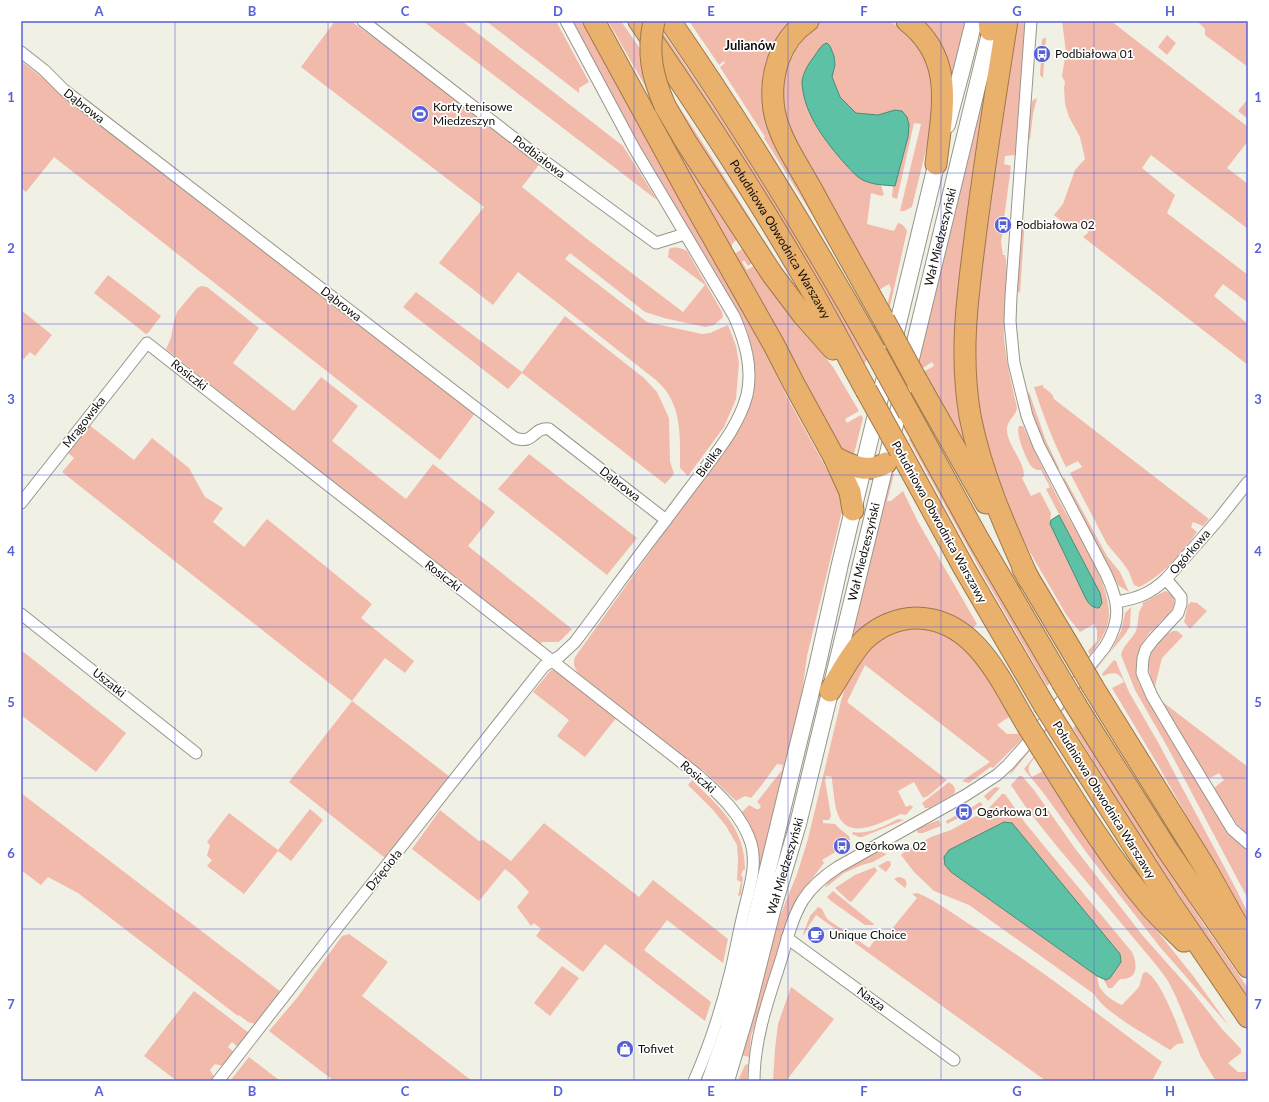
<svg xmlns="http://www.w3.org/2000/svg" width="1269" height="1102" font-family="Lato,sans-serif">
  <style>
    .green { fill: #f2baab }
    .water { fill: #5dc1a5; stroke: #458b76 }
    .lines { fill: none; stroke-linecap: round; stroke-linejoin: round }
    .minor-casing { stroke: #97968b; stroke-width: 13 }
    .secondary-casing { stroke: #97968b; stroke-width: 18 }
    .motorway-casing { stroke: #9d784a; stroke-width: 23 }
    .minor { stroke: #fff; stroke-width: 11 }
    .secondary { stroke: #fff; stroke-width: 16 }
    .motorway { stroke: #eab16d; stroke-width: 21 }
    .motorway-bridge-casing { stroke: #9d784a; stroke-width: 23; stroke-linecap: butt }
    .motorway-bridge { stroke: #eab16d; stroke-width: 21 }
    .grid { fill: none; stroke: #5660d7; stroke-width: 1; stroke-opacity: 0.55 }
    .labels { text-anchor: middle; stroke-width: 3.5; stroke-linejoin: round; paint-order: stroke }
    .poi-label { font-size: 12px; fill: #0e0d09; stroke: #fff; text-anchor: start }
    .street-label { font-size: 12px; fill: #0e0d09; stroke: #fff }
    .neighbourhood-label { font-size: 13px; font-weight: bold; fill: #0e0d09; stroke: #fff }
    .neatline { fill: none; stroke: #5660d7; stroke-width: 1.5 }
    .grid-label { font-size: 13px; text-anchor: middle; font-weight: bold; fill: #5660d7 }
  </style>
  <rect width="100%" height="100%" fill="#f1f0e4"/>
  <g class="green">
    <path d="M335 21H351L541 162 522 187 587 239 683 312 705 285 668 257 669 249C676 246 680 248 687 251L722 312 723 317 714 325 705 327 664 318 645 312 570 253 565 259 647 322 702 334 710 333 728 325 736 346 739 363 736 399 724 427 688 476 680 468C680 443 682 414 667 392 664 388 660 384 656 380L518 272 493 305 439 263 484 207 301 67Z"/>
    <path d="M423 21H462L623 146 657 200Z"/>
    <path d="M486 21H556L589 82 579 88V93Z"/>
    <path d="M572 21H583L649 141 761 342 787 397 842 497V511L807 656 799 714 740 951 758 874C759 858 758 843 751 828 748 822 744 818 742 812L749 805 756 809H759L761 806 757 802 782 770 783 765 777 764 761 786 751 798 745 796 736 801 703 770H700L578 673C574 667 573 664 575 657L744 421C758 383 758 362 745 325L637 143Z"/>
    <path d="M608 21H621C683 110 741 202 797 295L755 234 758 231 756 229 753 230 653 100Z"/>
    <path d="M652 21H655C731 130 802 242 867 358L865 364 800 251Z"/>
    <path d="M689 21H796L766 79 861 298 823 232 764 138 765 137 720 67 725 63 724 61 719 65Z"/>
    <path d="M822 21H890L906 32 916 41 929 64 933 103 929 137 912 207 904 211H900L921 124 914 123 897 199 892 197 893 186H895L908 137 895 110 878 115 856 113 840 97 832 77 835 65 827 43 846 165C857 178 864 181 881 185L884 195 881 196 871 193 867 224 894 231 898 223C903 224 905 227 907 231L888 315 886 311 891 289 889 284 877 291 794 139C789 127 785 115 782 103 777 70 794 37 822 21Z"/>
    <path d="M919 21H966L949 90Z"/>
    <path d="M1013 21H1025L1016 155 1005 156 1004 164 1011 166 1004 219H1001L1000 229 1003 230 1001 242 1003 255H1005C1010 279 1003 312 1004 338 1006 362 1012 385 1017 408 1016 416 1008 419 1007 428 1006 445 1024 459 1024 476L1022 478 1031 496 1040 492 1051 513 1050 524 1052 528 1089 604 1100 593 1046 489 1050 487 1041 470C1038 470 1035 470 1032 467 1027 462 1015 433 1019 426H1023C1035 453 1048 479 1062 506 1078 535 1109 581 1109 614 1109 629 1099 643 1090 655L1088 651 1097 641V630L1094 624 1080 632 1067 616 1027 547 1000 491 979 413 974 370 978 289Z"/>
    <path d="M1062 21H1111L1248 127V141L1227 168 1248 184V229L1151 155 1142 168 1175 195 1167 213 1248 275V303L1223 284 1214 296 1248 324V365L1083 237 1089 232 1082 226 1074 231 1054 215 1063 204 1075 170 1085 159 1080 137 1069 117 1065 104 1064 88 1065 82 1062 76 1066 52Z"/>
    <path d="M1197 21H1248V67L1205 35V29Z"/>
    <path d="M1167 35 1176 43 1167 55 1158 47Z"/>
    <path d="M1044 38H1046L1043 78 1040 75 1041 59H1044V49L1041 48 1042 40Z"/>
    <path d="M993 54 965 242 975 469 923 372 934 366 932 362 920 370 917 366Z"/>
    <path d="M21 61 475 413 440 460 54 157 26 192 21 188Z"/>
    <path d="M1037 98 1033 114 1030 140 1028 137 1030 114 1032 101Z"/>
    <path d="M1248 99V119L1238 111Z"/>
    <path d="M658 110 738 238 732 244V250L734 254 744 248 754 262 748 266 744 260 742 262 747 270 755 265 787 310 833 367 859 411 845 419 847 423 861 415 863 418 853 458 844 453 839 444 655 112Z"/>
    <path d="M1025 219 1020 293 1017 290 1022 225Z"/>
    <path d="M108 275 161 316 148 333 146 334 94 293Z"/>
    <path d="M201 286 207 287 259 328 233 363 294 411 321 377 358 406 332 441 406 499 433 464 495 512 468 546 572 629 559 642H542L539 646 166 349 171 338 174 321 177 312 197 288Z"/>
    <path d="M416 292 522 372 565 316 644 378 657 392 669 418 670 461 674 474 665 484 522 373 508 389 403 307Z"/>
    <path d="M21 310 52 335 35 356 30 352 21 362Z"/>
    <path d="M1043 385V387L1052 394 1054 399 1209 519 1203 526 1193 522 1191 527 1197 532C1181 553 1164 575 1139 587L1134 585 1129 572 1123 563 1107 544 1070 473 1082 467 1078 461 1066 467C1053 441 1043 415 1034 387Z"/>
    <path d="M1029 392 1046 441 1060 470 1057 468 1040 434 1027 396Z"/>
    <path d="M88 424 134 460 152 438 189 468 205 497 223 508 213 522 244 547 267 519 372 604 361 618 414 661 405 673 385 658 352 701 450 777 385 858 289 782 352 701 62 472 74 458 67 452Z"/>
    <path d="M911 437 953 515 1050 683 1047 686 986 580 909 440Z"/>
    <path d="M529 454 637 538 607 575 498 489Z"/>
    <path d="M891 470 894 474 887 501H891L903 491 918 522 977 624 969 631 951 617 851 642Z"/>
    <path d="M1064 477 1107 556 1120 572 1129 592 1119 586 1063 481Z"/>
    <path d="M1165 591 1172 594C1179 608 1167 615 1158 624V626L1150 632 1143 642 1139 652 1136 664 1137 674 1139 683 1158 718 1221 822 1248 848V899L1168 748 1135 690 1121 655C1123 646 1130 641 1135 633 1140 624 1136 613 1143 605L1142 603Z"/>
    <path d="M1191 602 1197 603 1207 611 1190 629 1184 622 1188 605Z"/>
    <path d="M1131 607 1130 626 1126 633 1010 775 1012 770 1111 651 1121 631 1125 613Z"/>
    <path d="M912 627C920 628 937 628 945 632 976 650 993 686 1011 715V719L1009 717 997 725 1007 734H1016L1022 732 1025 736 993 768 991 767 989 768 969 783 962 781 990 762 865 665 847 702 947 780 928 796 923 798 914 782 898 791 906 807 910 805 913 807 906 815 901 814C884 821 851 841 839 817 834 807 834 792 832 781V777L826 776 825 780 831 816 829 820H823V823L835 824 840 829 849 836 850 840 835 848 837 851 822 860 824 863 800 894 791 909 751 1036 749 1057 741 1055 780 916 797 874 808 839 841 701 847 682 862 653 884 635Z"/>
    <path d="M1173 631H1177L1183 636 1162 658 1155 686 1159 698C1145 671 1142 647 1173 631Z"/>
    <path d="M21 650 126 733 96 772 21 715Z"/>
    <path d="M1114 660 1117 662V664L1129 692 1159 744 1236 889 1248 913V925L1158 765 1112 688 1124 682C1119 671 1112 672 1103 676L1102 674Z"/>
    <path d="M551 670 558 671 617 717 585 757 557 736 569 720 533 692Z"/>
    <path d="M1160 700 1248 767V836L1237 824 1214 790 1215 787 1224 780 1219 773 1212 777 1207 778Z"/>
    <path d="M1076 725 1204 925 1248 988V996C1186 909 1129 818 1073 728Z"/>
    <path d="M1036 754 1037 756C1030 762 1025 768 1032 777L1045 770 1107 863 1154 927 1194 977 1229 1026 1160 947 1089 856 1045 795 1024 769Z"/>
    <path d="M1019 776H1022L1034 790 1074 847 1143 936 1191 990 1222 1029 1241 1049V1053L1228 1063 1238 1072H1248V1081H1217L1214 1078 1201 1057 1176 997 1168 981 1157 966 1055 844 1027 809 1011 785Z"/>
    <path d="M692 780C720 808 745 827 745 870H743L741 876 743 877 741 895 738 896 741 882 737 880 738 860 737 845 726 826 713 810 688 785Z"/>
    <path d="M949 782C953 785 957 788 954 794L929 808H925L922 803Z"/>
    <path d="M995 787 1000 788 988 801 984 796Z"/>
    <path d="M21 793 281 992 256 1024 248 1022 239 1015 238 1016 78 893 48 877 41 885 21 870Z"/>
    <path d="M1002 794H1005L1026 824 1054 858 1132 952C1138 965 1138 980 1120 979L1112 988H1108L1104 980H1106L945 865 951 872 1097 976C1098 979 1098 983 1099 986 1103 994 1114 1002 1122 1005L1139 987 1143 973 1146 972C1161 979 1178 1027 1184 1043L1177 1044 1170 1050C1152 1038 1103 1012 1094 994L969 905 934 891 914 872 901 855 904 852 931 837 951 830 987 810Z"/>
    <path d="M980 802 983 805 947 824 946 821 959 814 960 816 970 811 969 809Z"/>
    <path d="M310 809 323 820 291 861 278 851 244 894 207 866 212 860 207 856 210 845 207 842 229 813 278 850Z"/>
    <path d="M440 810 479 841 483 840 511 861 544 823 639 897 653 880 728 939 723 963 667 920 644 950 711 1002 705 1021 605 944 583 972 536 936 541 929 534 923 531 926 517 907 529 892 515 877 505 869 479 901 412 849Z"/>
    <path d="M898 819 904 820 862 837H859L852 834 853 832C867 835 885 826 898 819Z"/>
    <path d="M939 820 941 826 923 833H918L916 829Z"/>
    <path d="M874 852H881L887 854 873 862 862 865 844 873 825 888C828 876 862 858 874 852Z"/>
    <path d="M887 861H890L891 865 886 872 878 866Z"/>
    <path d="M875 867 877 871 852 901 850 902 836 889 835 888 855 875Z"/>
    <path d="M898 877C905 877 909 882 905 888L894 879Z"/>
    <path d="M833 891 875 925H865L831 901 827 897Z"/>
    <path d="M917 893C932 898 955 915 969 924 1037 965 1098 1015 1162 1062L1152 1081H1046L816 915 808 927 804 935 803 934 810 916 818 907 822 909 827 919 869 948 881 932 883 931 887 935 917 898 912 894Z"/>
    <path d="M349 934 388 962 362 996 472 1081H334L269 1031 297 998 342 936Z"/>
    <path d="M562 966 579 978 550 1016 534 1003Z"/>
    <path d="M791 987 834 1019 786 1081H773L775 1049 778 1024Z"/>
    <path d="M194 991 249 1033 238 1047 232 1042 228 1047 234 1052 223 1066 215 1064 210 1070 214 1077 211 1081H177L144 1056Z"/>
    <path d="M249 1057 280 1081H230Z"/>
    <path d="M748 1064 747 1081H738L745 1065Z"/>
  </g>
  <g class="water">
    <path d="M827 43 830 46 834 56 835 65 832 77 840 97 856 113 878 115 895 110 902 111 907 117 909 125 908 137 895 186C885 185 874 185 865 181 857 178 852 171 846 165 826 142 804 115 802 83 802 75 808 64 813 58 817 53 821 44 827 43Z"/>
    <path d="M1059 515 1100 593 1102 603 1099 608C1092 608 1090 605 1086 599L1052 528 1050 524 1051 520Z"/>
    <path d="M1004 822 1012 823 1120 954 1121 962 1110 978 1106 980 1097 976 951 872 945 865 944 857 949 850Z"/>
  </g>
  <g class="lines">
    <defs>
      <g id="minor">
        <path d="M363 21 532 152 656 243 685 234"/>
        <path d="M21 52 44 70 64 90 515 438C535 445 532 427 549 429L666 520"/>
        <path d="M21 503 147 343 699 776C720 795 742 815 751 843 758 866 748 892 743 915 738 935 735 955 730 974 721 1011 709 1047 694 1081"/>
        <path d="M1166 579 1181 597V604L1178 613 1153 640 1146 649 1143 658 1142 673 1152 696 1175 735 1232 829 1248 843"/>
        <path d="M1117 602C1138 598 1150 594 1166 579L1218 520 1248 482"/>
        <path d="M21 614 196 753"/>
        <path d="M787 938 954 1060"/>
        <path d="M218 1081 341 923 544 666 560 656 575 642C606 601 635 560 666 520 680 501 694 483 708 464 724 443 740 421 747 395 753 367 745 341 734 316L634 148 566 21"/>
        <path d="M754 1081C754 1039 768 1000 781 960 787 940 792 918 803 900 812 886 824 876 838 867L966 795 997 775 1008 765 1024 747 1105 647C1122 619 1119 602 1106 574L1039 446 1027 416 1014 363 1010 321 1011 296 1031 21"/>
      </g>
      <g id="secondary">
        <path d="M947 125 961 73 974 21"/>
        <path d="M710 1081 728 1030 738 992 818 663 840 564 939 153"/>
        <path id="s1" d="M726 1081 747 1010 772 911 798 824 993 21"/>
      </g>
      <g id="motorway">
        <path d="M594 21 692 200 774 345 794 384 834 457 850 492 853 510"/>
        <path id="s2" d="M639 21C695 102 750 185 800 271 824 310 844 350 866 390"/>
        <path d="M670 21C744 128 812 240 876 353"/>
        <path d="M808 21C779 40 769 77 774 110 779 139 799 166 813 192 836 235 860 277 884 320"/>
        <path d="M907 21C956 59 942 110 936 164"/>
        <path d="M989 21 990 30"/>
        <path d="M1007 21C996 90 985 160 976 230 968 294 959 351 970 416 981 473 1005 527 1029 580"/>
        <path d="M665 106 686 142 772 274 803 315 833 349"/>
        <path d="M917 381 986 503"/>
        <path d="M909 413 977 537 1062 682"/>
        <path d="M900 451 964 568 1044 705"/>
        <path d="M834 457C852 466 867 474 886 463"/>
        <path d="M1023 569 1079 663"/>
        <path d="M1093 687 1206 869 1248 944"/>
        <path d="M830 691C841 674 850 655 864 640 878 627 897 618 917 618 976 619 1001 682 1027 725"/>
        <path d="M1077 707 1168 851 1248 967"/>
        <path d="M1059 729 1169 901 1248 1017"/>
        <path d="M1042 749C1075 802 1108 856 1148 904 1159 917 1172 929 1184 941"/>
      </g>
    </defs>
    <use href="#minor" class="minor-casing"/>
    <use href="#secondary" class="secondary-casing"/>
    <use href="#motorway" class="motorway-casing"/>
    <use href="#minor" class="minor"/>
    <use href="#secondary" class="secondary"/>
    <use href="#motorway" class="motorway"/>
    <defs>
      <g id="motorway-bridge">
        <path d="M654 21C647 53 652 76 665 106"/>
        <path d="M884 320 917 381"/>
        <path d="M876 353 909 413"/>
        <path d="M866 390 900 451"/>
        <path d="M1079 663 1093 687"/>
        <path d="M1062 682 1077 707"/>
        <path d="M1044 705 1059 729"/>
        <path d="M1027 725 1042 749"/>
      </g>
    </defs>
    <use href="#motorway-bridge" class="motorway-bridge-casing"/>
    <use href="#motorway-bridge" class="motorway-bridge"/>
  </g>
  <path class="grid" d="M175 21V1081M328 21V1081M481 21V1081M634 21V1081M788 21V1081M941 21V1081M1094 21V1081M21 173H1248M21 324H1248M21 475H1248M21 627H1248M21 778H1248M21 929H1248"/>
  <defs>
    <symbol id="bus-disc" viewBox="-11 -11 22 22"><circle r="9.5" fill="#5660d7" stroke="#fff"/><path d="M-5-6H5V4H4V6H2V4H-2V6H-4V4H-5ZM-3.5-4V0h7V-4ZM-3.5 1.2v1.5H-2V1.2ZM2 1.2v1.5H3.5V1.2Z" fill="#fff"/></symbol>
    <symbol id="stadium-disc" viewBox="-11 -11 22 22"><circle r="9.5" fill="#5660d7" stroke="#fff"/><path d="M0-5a6.5 5 0 1 0 0 10a6.5 5 0 1 0 0-10ZM-3.5-1.8h7v3.6h-7Z" fill="#fff"/></symbol>
    <symbol id="cafe-disc" viewBox="-11 -11 22 22"><circle r="9.5" fill="#5660d7" stroke="#fff"/><path d="M-5.5-4.5H6V0H3Q3 3.5 0 3.5H-2.5Q-5.5 3.5-5.5 0ZM3-3.2v2h1.7v-2ZM-6 4.5H4V6H-6Z" fill="#fff"/></symbol>
    <symbol id="shop-disc" viewBox="-11 -11 22 22"><circle r="9.5" fill="#5660d7" stroke="#fff"/><path d="M-5-2.5h2.3a2.7 3.5 0 0 1 5.4 0H5L5.5 6h-11ZM-1.5-2.5h3a1.5 2.3 0 0 0-3 0Z" fill="#fff"/></symbol>
  </defs>
  <g fill-rule="evenodd">
    <use href="#bus-disc" x="1032" y="44" width="20" height="20"/>
    <use href="#stadium-disc" x="410" y="104" width="20" height="20"/>
    <use href="#bus-disc" x="993" y="215" width="20" height="20"/>
    <use href="#bus-disc" x="954" y="802" width="20" height="20"/>
    <use href="#bus-disc" x="832" y="836" width="20" height="20"/>
    <use href="#cafe-disc" x="806" y="925" width="20" height="20"/>
    <use href="#shop-disc" x="615" y="1039" width="20" height="20"/>
  </g>
  <g class="labels">
    <g class="poi-label">
      <text x="1055" y="58">Podbiałowa 01</text>
      <text x="433" y="111">Korty tenisowe<tspan x="433" dy="14">Miedzeszyn</tspan></text>
      <text x="1016" y="229">Podbiałowa 02</text>
      <text x="977" y="816">Ogórkowa 01</text>
      <text x="855" y="850">Ogórkowa 02</text>
      <text x="829" y="939">Unique Choice</text>
      <text x="638" y="1053">Tofivet</text>
    </g>
    <g class="street-label">
      <text transform="translate(84 106) rotate(38)" y="4">Dąbrowa</text>
      <text transform="translate(539 157) rotate(37)" y="4">Podbiałowa</text>
      <text dy="4" stroke="none"><textPath href="#s1" startOffset="871">Wał Miedzeszyński</textPath></text>
      <text dy="4" stroke="none"><textPath href="#s2" startOffset="260">Południowa Obwodnica Warszawy</textPath></text>
      <text transform="translate(341 304) rotate(38)" y="4">Dąbrowa</text>
      <text transform="translate(189 375) rotate(38)" y="4">Rosiczki</text>
      <text transform="translate(84 422) rotate(-52)" y="4">Mrągowska</text>
      <text transform="translate(709 462) rotate(-54)" y="4">Bielika</text>
      <text transform="translate(620 484) rotate(38)" y="4">Dąbrowa</text>
      <text transform="translate(939 522) rotate(61)" y="4">Południowa Obwodnica Warszawy</text>
      <text dy="4" stroke="none"><textPath href="#s1" startOffset="547">Wał Miedzeszyński</textPath></text>
      <text transform="translate(1190 552) rotate(-49)" y="4">Ogórkowa</text>
      <text transform="translate(443 576) rotate(38)" y="4">Rosiczki</text>
      <text transform="translate(109 683) rotate(38)" y="4">Uszatki</text>
      <text transform="translate(698 777) rotate(41)" y="4">Rosiczki</text>
      <text transform="translate(1104 800) rotate(58)" y="4">Południowa Obwodnica Warszawy</text>
      <text dy="4" stroke="none"><textPath href="#s1" startOffset="223">Wał Miedzeszyński</textPath></text>
      <text transform="translate(384 870) rotate(-51)" y="4">Dzięcioła</text>
      <text transform="translate(871 999) rotate(36)" y="4">Nasza</text>
    </g>
    <g class="neighbourhood-label">
      <text x="750" y="50">Julianów</text>
    </g>
  </g>
  <rect width="1269" height="1102" fill="none" stroke="#ffffff" stroke-width="44"/>
  <rect x="22" y="22" width="1225" height="1058" class="neatline"/>
  <g class="grid-label">
    <text x="99" y="16">A</text>
    <text x="252" y="16">B</text>
    <text x="405" y="16">C</text>
    <text x="558" y="16">D</text>
    <text x="711" y="16">E</text>
    <text x="864" y="16">F</text>
    <text x="1017" y="16">G</text>
    <text x="1170" y="16">H</text>
    <text x="11" y="102">1</text>
    <text x="1258" y="102">1</text>
    <text x="11" y="253">2</text>
    <text x="1258" y="253">2</text>
    <text x="11" y="404">3</text>
    <text x="1258" y="404">3</text>
    <text x="11" y="556">4</text>
    <text x="1258" y="556">4</text>
    <text x="11" y="707">5</text>
    <text x="1258" y="707">5</text>
    <text x="11" y="858">6</text>
    <text x="1258" y="858">6</text>
    <text x="11" y="1009">7</text>
    <text x="1258" y="1009">7</text>
    <text x="99" y="1096">A</text>
    <text x="252" y="1096">B</text>
    <text x="405" y="1096">C</text>
    <text x="558" y="1096">D</text>
    <text x="711" y="1096">E</text>
    <text x="864" y="1096">F</text>
    <text x="1017" y="1096">G</text>
    <text x="1170" y="1096">H</text>
  </g>
</svg>
